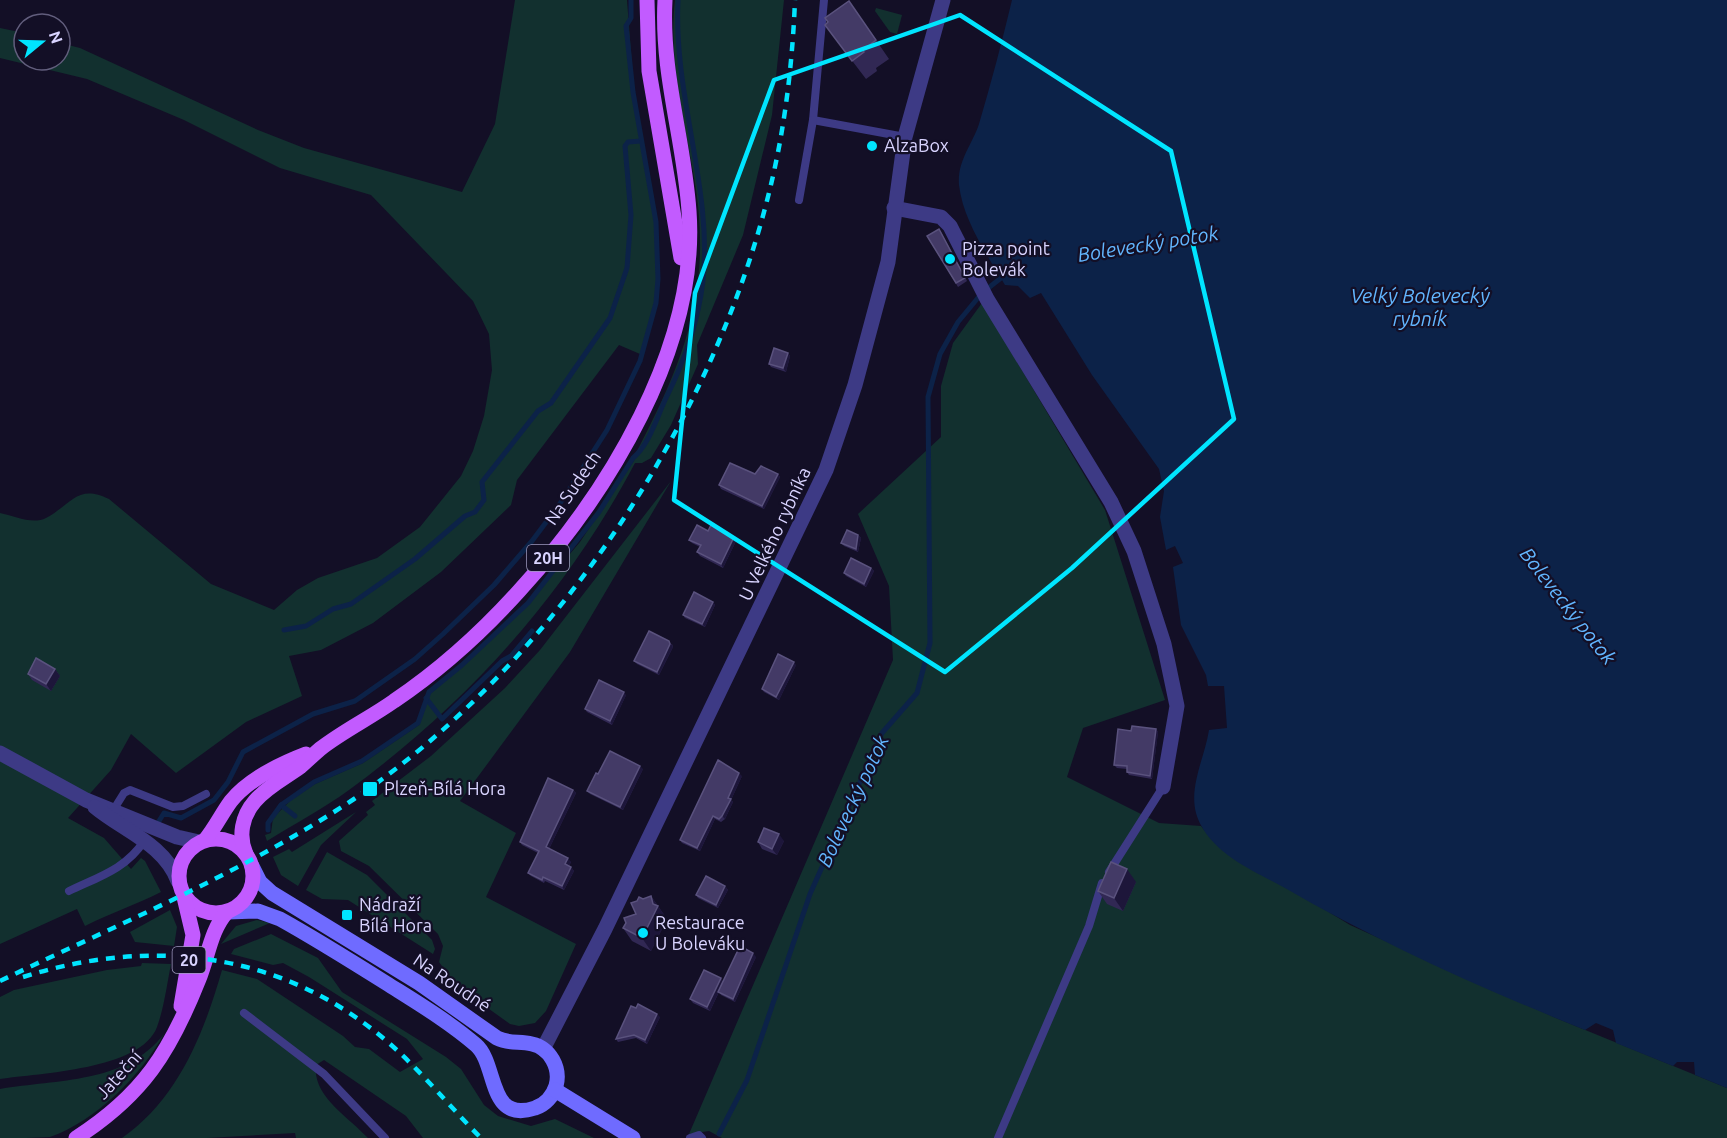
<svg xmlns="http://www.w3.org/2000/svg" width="1727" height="1138" font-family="Ubuntu,sans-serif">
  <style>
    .green { fill: #12302f }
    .water { fill: #0c2248 }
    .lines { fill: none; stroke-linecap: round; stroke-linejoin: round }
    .stream { stroke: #0c2248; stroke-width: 5 }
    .service { stroke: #3d3a85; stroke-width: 8 }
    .minor { stroke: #3d3a85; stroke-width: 15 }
    .tertiary { stroke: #3d3a85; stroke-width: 15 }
    .secondary { stroke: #6f6bff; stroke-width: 15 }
    .primary { stroke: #c25bff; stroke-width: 15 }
    .rail { stroke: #00e5ff; stroke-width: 4.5; stroke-dasharray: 9 8; stroke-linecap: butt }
    .wall { fill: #312854 }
    .shaded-wall { fill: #1d163a }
    .building { fill: #433a66; stroke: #5a527e; stroke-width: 1.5 }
    .marked { fill: none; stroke: #00e5ff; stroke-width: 4.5; stroke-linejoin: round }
    .poi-dot { fill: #00e5ff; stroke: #130f26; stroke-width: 2 }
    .labels { text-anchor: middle; stroke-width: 4.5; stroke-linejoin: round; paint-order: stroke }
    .shield { fill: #130f26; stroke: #9e99be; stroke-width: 1.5 }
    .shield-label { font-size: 16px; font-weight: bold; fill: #d9d4ff }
    .poi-label { font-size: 18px; fill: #d9d4ff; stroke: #130f26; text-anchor: start }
    .street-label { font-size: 18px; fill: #d9d4ff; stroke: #130f26 }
    .water-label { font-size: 20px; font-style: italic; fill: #62b6ff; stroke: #130f26 }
  </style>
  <rect width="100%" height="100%" fill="#130f26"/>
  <g class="green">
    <path d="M515 0H627L634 91 655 217 659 281 652 323 640 354 619 345 517 480 511 505 441 572 373 623 321 650 289 656 302 696 246 722 176 773 131 734 111 770 68 818 104 838 131 869 141 858 145 861 161 892C135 905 111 913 85 926L77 909 0 944V513C14 516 33 525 46 518 71 505 77 483 109 499L211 584 274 610 297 590 318 578 377 558 420 527 461 476 473 451 484 416 492 370 489 334 473 301 371 195 280 168 184 120 87 79 0 58V28L24 33V60H60V43L80 48 258 130 304 148 462 192 495 124Z"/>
    <path d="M675 0H784L772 115 743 235 697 345 698 364 671 425 651 458 642 463H635C565 595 469 702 349 790 323 809 294 824 267 841L265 835 271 833 273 818 291 800 315 784 363 763 419 725 429 695 520 613 580 542 635 459 636 453C686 357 713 287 694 177 684 119 668 59 675 0Z"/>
    <path d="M876 8 902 15 897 34 890 32 875 11Z"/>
    <path d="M982 303 1105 510 1165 700 1083 728 1067 777 1159 823 1201 826 1213 841 1350 925 1556 1018 1727 1088V1138H722L709 1131 689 1134 893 660 889 586 858 514 941 437V386L953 343Z"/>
    <path d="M671 481 570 652 460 801 516 833 486 897 576 944 546 1011 535 1023 519 1026 510 1024 457 986 439 962 443 946 438 934 369 866 341 851 339 841 368 815 366 812 375 805 372 801 431 756 505 688 540 650Z"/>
    <path d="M356 812 321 845 298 886 281 875 273 857 289 849 292 852Z"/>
    <path d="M327 852 367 875 432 940 435 949 433 954 348 900 322 899 306 890Z"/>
    <path d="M170 910 177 927 174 946 135 942 130 932Z"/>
    <path d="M257 920 270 923 221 944 236 926Z"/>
    <path d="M271 934 318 958 342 992 446 1057 461 1069 484 1105 498 1116 531 1126 555 1119 594 1138H423L406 1116 324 1060 316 1065C312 1096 349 1117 368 1138H296L295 1133 207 1138H122C178 1099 204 1033 222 970L257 979 343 1036 355 1047 369 1049 400 1072 423 1059 407 1039 309 977 283 963 273 965 231 954 234 949Z"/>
    <path d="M142 963 171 964C167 984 164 1008 157 1027 141 1070 39 1073 0 1079V997L14 990 107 970 141 966Z"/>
    <path d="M164 1034C141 1075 96 1121 50 1137 37 1138 15 1138 0 1138V1089C58 1079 125 1084 164 1034Z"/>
  </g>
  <path class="water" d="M1012 0H1727V1088L1695 1075 1694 1062H1677L1673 1066 1616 1043 1613 1030 1596 1023 1585 1030C1483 989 1380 943 1285 888 1256 872 1219 857 1202 827 1183 796 1204 762 1209 730L1227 728 1224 686H1208L1206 675 1181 625 1173 567 1183 563 1175 546 1166 550 1160 517 1164 491 1159 469 1092 375 1041 293 1030 298 1018 286 1005 285C987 255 963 220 959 185 957 161 972 145 979 124 991 83 1002 42 1012 0Z"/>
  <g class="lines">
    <g class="stream">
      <path d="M284 630 306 626 333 609 351 604 415 559 465 516 475 512 484 500 482 482 538 411 551 403 610 318 627 268 631 215 625 146 628 142 641 141"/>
      <path d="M426 698 442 719 502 661 511 656 532 631"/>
      <path d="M281 805 295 816"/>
      <path d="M159 821 164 813 181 818 214 800 228 782 243 752 313 714 355 701 415 659 443 634 494 585 532 541 559 505 607 430 640 361 656 303 658 279 656 222 633 92 626 26 631 18V0"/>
      <path d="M268 830V823L281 805 314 782 362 761 418 723 429 692 462 665 528 603 599 512 633 458C649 445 657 417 666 398 684 362 698 322 703 281 713 190 673 95 678 0"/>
      <path d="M719 1134 747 1080 810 894 882 733 917 693 930 643 928 397 940 354 958 322 982 293 1006 274"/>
    </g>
    <g class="service">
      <path d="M824 0 813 120 905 137"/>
      <path d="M799 200 813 120"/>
      <path d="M114 809 124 793 130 790 173 807 183 806 206 794"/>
      <path d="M1109 872 1163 787"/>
      <path d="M69 891C98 877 126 869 144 841"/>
      <path d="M244 1013 324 1074 385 1138"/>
      <path d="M690 1138 699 1135 702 1138"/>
      <path d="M998 1138 1089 926 1102 883"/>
    </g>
    <path class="minor" d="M894 208 941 217 950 226 987 299 1111 502 1134 551 1164 644 1177 706 1163 787"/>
    <g class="tertiary">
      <path d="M0 753 86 800 177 837 199 842"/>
      <path d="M95 807C124 831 164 844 178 881"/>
      <path d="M543 1049 605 929 826 470 855 385 888 262 905 137 943 0"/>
    </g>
    <g class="secondary">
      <path d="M227 912 258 911 280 919C316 939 351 961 386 983 416 1002 448 1021 476 1045 498 1064 487 1124 535 1108 545 1105 553 1096 556 1086 561 1068 550 1048 532 1044 519 1041 509 1044 497 1038L419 983 272 893 260 882 252 866"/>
      <path d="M555 1090 633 1138"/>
    </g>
    <g class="primary">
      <path d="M647 0 649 71 681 258"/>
      <circle cx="216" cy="876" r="37"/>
      <path d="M205 840C215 828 222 813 231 801 249 779 280 764 306 754"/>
      <path d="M246 854C238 836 242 816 255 801 268 786 285 778 300 767 307 761 313 755 320 749 343 731 370 718 394 701 440 670 482 632 519 591 607 495 699 347 689 211 684 139 661 74 665 0"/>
      <path d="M181 1006 193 935 184 897"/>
      <path d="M76 1138C143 1095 170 1052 199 979 208 957 211 929 227 912"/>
    </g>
    <g class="rail">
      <path d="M23 977C153 936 284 952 389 1043 422 1072 450 1107 481 1138"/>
      <path d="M0 981C119 924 244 872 354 799 563 658 732 395 779 147 788 99 793 50 795 0"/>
    </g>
  </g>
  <g class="wall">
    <path d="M849 1 889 59 876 68 877 71 866 79 825 25Z"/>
    <path d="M941 232 967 281 958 287 927 236Z"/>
    <path d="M788 353 790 356 786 372 771 367 769 364Z"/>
    <path d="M755 474H778L780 477 764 509 721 489 719 485Z"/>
    <path d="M708 531 736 541 723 568 700 556 697 552 700 547 692 543 689 540Z"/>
    <path d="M858 535 861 538 858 552 844 546 841 543Z"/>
    <path d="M871 568 874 571 866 587 846 576 844 573Z"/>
    <path d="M713 602 715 605 705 627 685 618 683 615Z"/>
    <path d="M672 644 673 647 659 675 637 664 634 661Z"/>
    <path d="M796 665 779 700 764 692 762 689Z"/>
    <path d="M55 669 60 676 51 691 32 680 28 674Z"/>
    <path d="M626 695 612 725 587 712 585 709Z"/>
    <path d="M1156 729 1158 732 1152 779 1129 775 1127 772V769L1117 768 1114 765Z"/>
    <path d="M643 769 623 810 590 794 587 791 598 774Z"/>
    <path d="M742 776 731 800 733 802 725 819 721 822 715 819 700 851 682 843 680 840Z"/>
    <path d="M573 790 576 793 549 849 571 862 569 866 571 867 574 871 564 890 545 881 544 883 531 876 528 873 538 853 522 845 520 842Z"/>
    <path d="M784 841 777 855 762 849 758 842Z"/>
    <path d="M1136 882 1123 911 1107 904 1098 891Z"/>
    <path d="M725 886 728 890 718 908 698 898 696 895Z"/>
    <path d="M651 896 667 919 651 951 632 941 623 928 626 923 636 914 643 899Z"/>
    <path d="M756 957 735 1002 721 995 719 992 710 1011 693 1003 690 999 721 978 723 982Z"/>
    <path d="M660 1017 647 1044 636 1038 618 1042 616 1039Z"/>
  </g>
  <g class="shaded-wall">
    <path d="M788 353 790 356 786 372 783 368Z"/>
    <path d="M778 474 780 477 764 509 762 506Z"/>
    <path d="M858 535 861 538 858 552 856 549Z"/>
    <path d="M734 537 736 541 723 568 721 564Z"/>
    <path d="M871 568 874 571 866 587 864 584Z"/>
    <path d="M713 602 715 605 705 627 702 624Z"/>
    <path d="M669 641 673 647 659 675 657 672Z"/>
    <path d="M794 662 796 665 779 700 776 697Z"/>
    <path d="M55 669 60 676 51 691 46 684Z"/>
    <path d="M624 692 626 695 612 725 610 721Z"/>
    <path d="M1156 729 1158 732 1152 779 1150 776Z"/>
    <path d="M640 766 643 769 623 810 620 807Z"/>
    <path d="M739 773 742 776 731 800 733 802 725 819 722 816 728 798Z"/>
    <path d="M573 790 576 793 548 851 546 847Z"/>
    <path d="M713 816 715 819 700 851 697 848Z"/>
    <path d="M779 834 784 841 777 855 772 849Z"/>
    <path d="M568 858 571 862 568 868 565 864Z"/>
    <path d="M571 867 574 871 564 890 562 886Z"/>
    <path d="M1127 869 1136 882 1123 911 1114 898Z"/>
    <path d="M725 886 728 890 718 908 716 905Z"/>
    <path d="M651 896 667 919 651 951 642 938 653 904Z"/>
    <path d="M753 953 756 957 735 1002 733 999Z"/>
    <path d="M721 978 723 983 710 1011 707 1007Z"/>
    <path d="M657 1014 660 1017 647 1044 645 1040Z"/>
  </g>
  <g class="building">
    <path d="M849 1 876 40 863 50 864 52 852 61 825 25 828 22 825 18Z"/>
    <path d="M939 229 965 278 956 283 927 236Z"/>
    <path d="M774 348 788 353 783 368 769 364Z"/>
    <path d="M730 463 755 474 761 466 778 474 762 506 719 485Z"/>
    <path d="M697 525 708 531 711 525 734 537 721 564 697 552 701 545 689 540Z"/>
    <path d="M847 530 858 535 856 549 841 543Z"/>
    <path d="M851 558 871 568 864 584 844 573Z"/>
    <path d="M694 592 713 602 702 624 683 615Z"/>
    <path d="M649 631 669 641 670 644 657 672 634 661Z"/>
    <path d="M778 654 794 662 776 697 762 689Z"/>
    <path d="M36 658 55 669 46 684 28 674Z"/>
    <path d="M599 680 624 692 610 721 585 709Z"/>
    <path d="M1132 726 1156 729 1150 776 1127 772V766L1114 765 1118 729 1131 731Z"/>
    <path d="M610 751 640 766 620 807 587 791 596 773 598 774Z"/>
    <path d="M718 760 739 773 728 798 731 799 722 816 719 819 713 816 697 848 680 840Z"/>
    <path d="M548 778 573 790 546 847 568 858 565 864 571 867 562 886 543 877 542 880 528 873 539 851 520 842Z"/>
    <path d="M764 828 779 834 772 849 758 842Z"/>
    <path d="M1111 862 1127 869 1114 898 1098 891Z"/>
    <path d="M706 876 725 886 716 905 696 895Z"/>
    <path d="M651 896 653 904 658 906 642 938 623 928 626 923 624 918 636 914 631 903 637 901 639 897 643 899Z"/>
    <path d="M740 946 753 953 733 999 718 992Z"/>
    <path d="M704 970 721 978 707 1007 690 999Z"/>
    <path d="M638 1004 657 1014 645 1040 634 1035 616 1039 631 1006 636 1008Z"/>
  </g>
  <path class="marked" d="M960 15 1171 151 1234 419 1072 568 945 672 674 500 695 293 774 80Z"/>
  <g class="poi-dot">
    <circle cx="872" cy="146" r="6"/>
    <circle cx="950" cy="259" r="6"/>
    <rect x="362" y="781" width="16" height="16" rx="3"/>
    <rect x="341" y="909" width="12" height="12" rx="3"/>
    <circle cx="643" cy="933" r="6"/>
  </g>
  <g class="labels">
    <g class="shield">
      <rect x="527" y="545" width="42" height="26" rx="4.5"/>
      <rect x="172.5" y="947" width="33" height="26" rx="4.5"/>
    </g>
    <g class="shield-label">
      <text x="548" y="564">20H</text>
      <text x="189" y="966">20</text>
    </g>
    <g class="poi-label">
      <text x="884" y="152">AlzaBox</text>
      <text x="962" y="255">Pizza point<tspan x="962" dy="21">Bolevák</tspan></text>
      <text x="384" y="795">Plzeň-Bílá Hora</text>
      <text x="359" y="911">Nádraží<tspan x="359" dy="21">Bílá Hora</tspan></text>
      <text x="655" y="929">Restaurace<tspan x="655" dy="21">U Boleváku</tspan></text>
    </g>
    <g class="street-label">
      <text transform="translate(573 488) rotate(-56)" y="6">Na Sudech</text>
      <text transform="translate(775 534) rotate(-65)" y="6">U Velkého rybníka</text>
      <text transform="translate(452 983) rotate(34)" y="6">Na Roudné</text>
      <text transform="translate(119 1075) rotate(-48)" y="6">Jateční</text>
    </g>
    <g class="water-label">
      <text transform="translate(1148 244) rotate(-9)" y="7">Bolevecký potok</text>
      <text x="1420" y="303">Velký Bolevecký<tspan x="1420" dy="23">rybník</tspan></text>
      <text transform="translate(1568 606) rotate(52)" y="7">Bolevecký potok</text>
      <text transform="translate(853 801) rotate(-65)" y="7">Bolevecký potok</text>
    </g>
  </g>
  <g transform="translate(42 42) rotate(71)"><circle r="28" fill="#130f26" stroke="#625e7d" stroke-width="1.5"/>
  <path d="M0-4.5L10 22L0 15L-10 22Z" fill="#00e5ff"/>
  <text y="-9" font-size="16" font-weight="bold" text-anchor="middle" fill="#d9d4ff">N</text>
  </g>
</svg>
